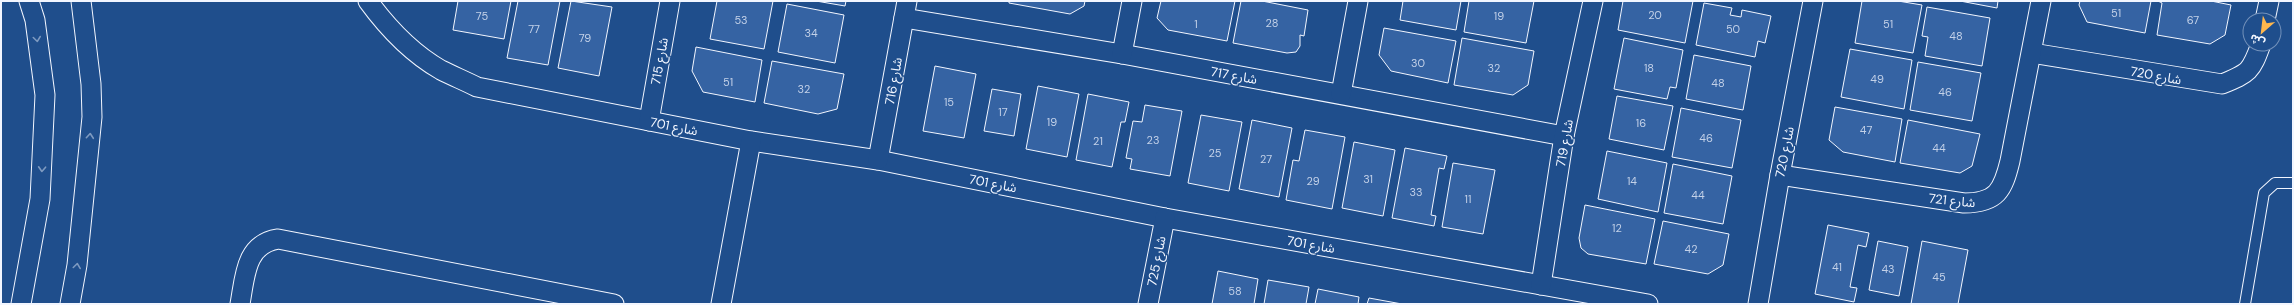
<svg xmlns="http://www.w3.org/2000/svg" width="2294" height="305" font-family="'DM Sans','Noto Sans Arabic',sans-serif">
  <style>
    .building { fill: #3563a3; stroke: #f2f6ff }
    .lines { fill: none; stroke-linecap: round; stroke-linejoin: round }
    .service-casing { stroke: #f2f6ff; stroke-width: 12 }
    .minor-casing { stroke: #f2f6ff; stroke-width: 21 }
    .service { stroke: #1f4e8c; stroke-width: 10 }
    .minor { stroke: #1f4e8c; stroke-width: 19 }
    .oneway { stroke: #7e9ac0 }
    .labels { text-anchor: middle; stroke-width: 3; stroke-linejoin: round; paint-order: stroke }
    .number-label { font-size: 11px; fill: #c3d1e8 }
    .street-label { font-size: 13px; fill: #f2f6ff; stroke: #1f4e8c }
  </style>
  <rect width="100%" height="100%" fill="#1f4e8c"/>
  <g class="building">
    <path d="M458 1H511L504 39 453 30Z"/>
    <path d="M518 1H560L548 65 507 58Z"/>
    <path d="M571 1 612 7 599 76 558 68Z"/>
    <path d="M717 1H773L764 49 710 39Z"/>
    <path d="M816 1H846L845 6Z"/>
    <path d="M1009 1H1085L1084 6 1070 14 1009 3Z"/>
    <path d="M1161 1H1235L1227 41 1168 30 1157 18Z"/>
    <path d="M1241 1H1262L1308 10 1304 36 1300 35V46L1296 52 1287 53 1233 43Z"/>
    <path d="M1403 1H1461L1456 30 1400 20Z"/>
    <path d="M1469 1H1534L1526 43 1464 32Z"/>
    <path d="M1623 1H1693L1685 43 1618 30Z"/>
    <path d="M1862 1H1898L1922 5 1913 53 1855 43Z"/>
    <path d="M1960 1H1998L1997 8Z"/>
    <path d="M2080 1H2151L2145 33 2087 22 2079 5Z"/>
    <path d="M2211 1 2231 5 2225 35 2210 44 2157 35 2162 3 2158 1Z"/>
    <path d="M1704 3 1732 8 1730 15 1741 17 1742 10 1771 16 1765 43 1758 41 1755 57 1696 45Z"/>
    <path d="M787 4 844 15 835 63 778 52Z"/>
    <path d="M1927 7 1990 18 1982 66 1925 56 1928 37 1922 36Z"/>
    <path d="M1384 28 1456 41 1448 83 1391 71 1379 55Z"/>
    <path d="M1462 38 1534 51 1528 85 1513 95 1454 85Z"/>
    <path d="M1624 38 1683 50 1676 88 1670 87 1667 99 1614 89Z"/>
    <path d="M696 47 762 60 755 102 703 92 692 71Z"/>
    <path d="M1850 49 1912 60 1904 109 1841 97Z"/>
    <path d="M1694 55 1751 66 1743 110 1686 99Z"/>
    <path d="M772 61 844 74 837 109 818 114 764 103Z"/>
    <path d="M1918 62 1981 73 1972 121 1910 110Z"/>
    <path d="M935 66 976 74 964 138 923 131Z"/>
    <path d="M1038 86 1079 94 1067 157 1026 149Z"/>
    <path d="M992 89 1021 94 1014 136 984 131Z"/>
    <path d="M1088 94 1129 102 1125 122H1121L1112 167 1076 160Z"/>
    <path d="M1617 96 1673 106 1664 150 1609 139Z"/>
    <path d="M1145 105 1182 111 1170 176 1130 169 1132 159 1126 158 1133 121 1142 122Z"/>
    <path d="M1835 107 1902 119 1895 162 1843 152 1829 140Z"/>
    <path d="M1681 108 1741 120 1732 168 1672 157Z"/>
    <path d="M1201 115 1242 122 1229 191 1188 183Z"/>
    <path d="M1252 120 1292 128 1279 197 1239 189Z"/>
    <path d="M1908 120 1980 134 1972 166 1960 173 1900 163Z"/>
    <path d="M1305 130 1345 137 1332 209 1286 200 1293 160 1299 161Z"/>
    <path d="M1354 142 1395 150 1383 216 1342 208Z"/>
    <path d="M1405 148 1447 156 1444 169 1439 168 1431 215 1436 216 1434 226 1392 218Z"/>
    <path d="M1607 151 1667 163 1658 212 1598 199Z"/>
    <path d="M1453 163 1495 170 1483 234 1442 227Z"/>
    <path d="M1673 164 1732 176 1723 224 1664 213Z"/>
    <path d="M1585 205 1655 219 1646 264 1588 254 1581 248 1579 238Z"/>
    <path d="M1663 221 1729 234 1723 265 1708 274 1654 264Z"/>
    <path d="M1828 225 1869 233 1866 247 1858 245 1850 287 1857 288 1854 302 1815 294Z"/>
    <path d="M1878 241 1908 247 1899 296 1869 290Z"/>
    <path d="M1922 241 1968 250 1958 304H1911Z"/>
    <path d="M1218 271 1258 279 1254 304H1212Z"/>
    <path d="M1268 280 1309 287 1306 304H1264Z"/>
    <path d="M1318 289 1359 297 1358 304H1315Z"/>
    <path d="M1369 298 1402 304H1367Z"/>
  </g>
  <g class="lines">
    <defs>
      <path id="service" d="M2245 304 2264 193 2275 183H2293"/>
      <g id="minor">
        <path d="M368 1C387 27 413 54 441 70 453 76 465 81 477 87L751 141 878 160 1165 218 1648 304"/>
        <path d="M904 18 1122 54 1564 136"/>
        <path d="M2265 20 2269 1"/>
        <path d="M2032 53 2222 84C2249 73 2251 72 2261 44"/>
        <path d="M1122 54 1132 1"/>
        <path d="M1341 94 1358 1"/>
        <path d="M649 121 670 1"/>
        <path d="M878 160 907 1"/>
        <path d="M1780 175 1964 203C1997 203 2003 190 2010 161L2041 1"/>
        <path d="M1541 285 1564 136 1593 1"/>
        <path d="M21 304 40 199 45 95 35 20 29 1"/>
        <path d="M70 304 77 265 92 117 91 84 81 1"/>
        <path d="M240 304C245 277 245 244 278 239L614 304"/>
        <path d="M721 304 751 141"/>
        <path d="M1148 304 1165 218"/>
        <path d="M1758 304 1780 175 1813 1"/>
      </g>
    </defs>
    <use href="#service" class="service-casing"/>
    <use href="#minor" class="minor-casing"/>
    <use href="#service" class="service"/>
    <use href="#minor" class="minor"/>
  </g>
  <defs><path id="oneway-chevron" d="M-2-3.5L2.5 0L-2 3.5" fill="none" stroke-width="1.6" stroke-linecap="round" stroke-linejoin="round"/></defs>
  <g class="oneway">
    <use href="#oneway-chevron" transform="translate(37 39) rotate(82)"/>
    <use href="#oneway-chevron" transform="translate(90 136) rotate(-85)"/>
    <use href="#oneway-chevron" transform="translate(42 169) rotate(93)"/>
    <use href="#oneway-chevron" transform="translate(77 266) rotate(-82)"/>
  </g>
  <g class="labels">
    <g class="number-label">
      <text x="2116" y="17">51</text>
      <text x="1655" y="19">20</text>
      <text x="482" y="20">75</text>
      <text x="1499" y="20">19</text>
      <text x="741" y="24">53</text>
      <text x="2193" y="24">67</text>
      <text x="1272" y="27">28</text>
      <text x="1196" y="28">1</text>
      <text x="1888" y="28">51</text>
      <text x="534" y="33">77</text>
      <text x="1733" y="33">50</text>
      <text x="811" y="37">34</text>
      <text x="1956" y="40">48</text>
      <text x="585" y="42">79</text>
      <text x="1418" y="67">30</text>
      <text x="1494" y="72">32</text>
      <text x="1649" y="72">18</text>
      <text x="1877" y="83">49</text>
      <text x="728" y="86">51</text>
      <text x="1718" y="87">48</text>
      <text x="804" y="93">32</text>
      <text x="1945" y="96">46</text>
      <text x="949" y="106">15</text>
      <text x="1003" y="116">17</text>
      <text x="1052" y="126">19</text>
      <text x="1641" y="127">16</text>
      <text x="1866" y="134">47</text>
      <text x="1706" y="142">46</text>
      <text x="1153" y="144">23</text>
      <text x="1098" y="145">21</text>
      <text x="1939" y="152">44</text>
      <text x="1215" y="157">25</text>
      <text x="1266" y="163">27</text>
      <text x="1368" y="183">31</text>
      <text x="1313" y="185">29</text>
      <text x="1632" y="185">14</text>
      <text x="1416" y="196">33</text>
      <text x="1698" y="199">44</text>
      <text x="1468" y="203">11</text>
      <text x="1617" y="232">12</text>
      <text x="1691" y="253">42</text>
      <text x="1837" y="271">41</text>
      <text x="1888" y="273">43</text>
      <text x="1939" y="281">45</text>
      <text x="1235" y="295">58</text>
    </g>
    <g class="street-label">
      <text transform="translate(659 61) rotate(-80)" y="5">شارع 715</text>
      <text transform="translate(1234 75) rotate(10)" y="5">شارع 717</text>
      <text transform="translate(2156 75) rotate(10)" y="5">شارع 720</text>
      <text transform="translate(893 81) rotate(-80)" y="5">شارع 716</text>
      <text transform="translate(674 126) rotate(11)" y="5">شارع 701</text>
      <text transform="translate(1564 143) rotate(-80)" y="5">شارع 719</text>
      <text transform="translate(1784 152) rotate(-79)" y="5">شارع 720</text>
      <text transform="translate(993 183) rotate(11)" y="5">شارع 701</text>
      <text transform="translate(1952 200) rotate(6)" y="5">شارع 721</text>
      <text transform="translate(1311 244) rotate(10)" y="5">شارع 701</text>
      <text transform="translate(1156 261) rotate(-79)" y="5">شارع 725</text>
    </g>
  </g>
  <rect width="2294" height="305" fill="none" stroke="#f2f6ff" stroke-width="4"/>
  <g transform="translate(2262 32) rotate(208)"><circle r="19" fill="#1f4e8c" stroke="#7391ba"/>
  <path d="M0-3L7 15L0 10L-7 15Z" fill="#ffb74d"/>
  <text y="-6" font-size="11" font-weight="bold" text-anchor="middle" fill="#f2f6ff">ش</text>
  </g>
</svg>
